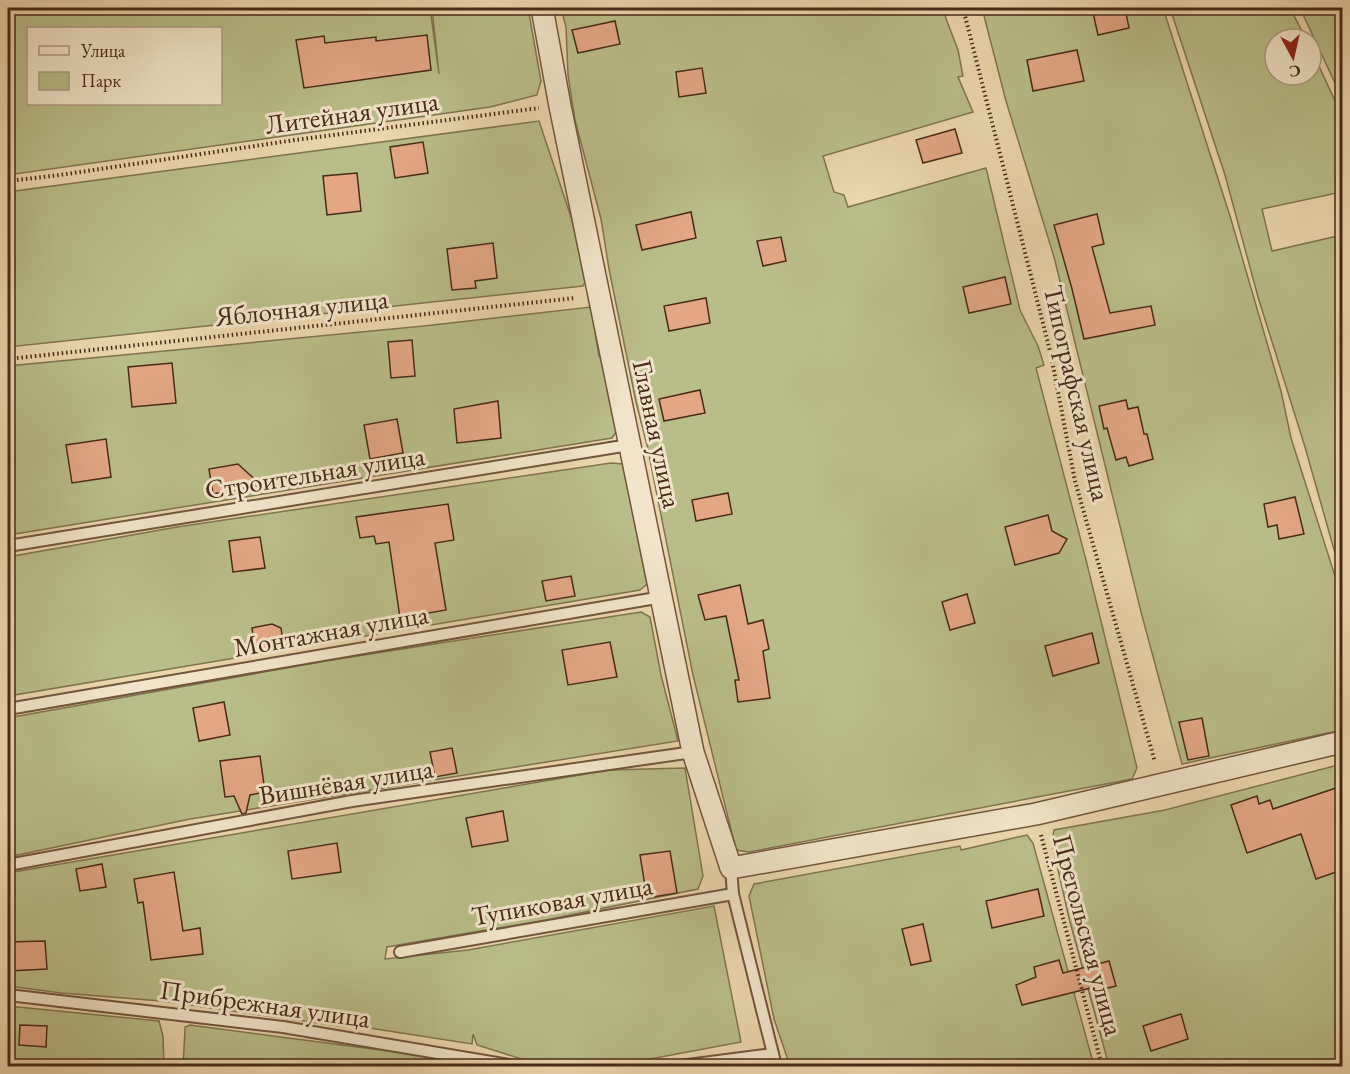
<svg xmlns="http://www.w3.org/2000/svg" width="1350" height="1074" font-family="'EB Garamond',serif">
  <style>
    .green { fill: #b9bd89; stroke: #807450; stroke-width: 1.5; fill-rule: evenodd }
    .building { fill: #e4a786; stroke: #482a18; stroke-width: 1.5 }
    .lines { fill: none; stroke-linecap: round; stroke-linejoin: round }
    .lane-casing { stroke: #71553d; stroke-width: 14 }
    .street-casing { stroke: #71553d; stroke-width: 24 }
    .path { stroke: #482a18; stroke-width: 4; stroke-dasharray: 1.5 3; stroke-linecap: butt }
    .lane { stroke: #f2e4ca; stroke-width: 10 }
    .street { stroke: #f2e4ca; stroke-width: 21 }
    .labels { text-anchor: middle; stroke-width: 6; stroke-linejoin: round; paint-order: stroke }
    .street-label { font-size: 27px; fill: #482a18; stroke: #f2e4ca }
  </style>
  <rect width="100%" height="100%" fill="#ebd6ad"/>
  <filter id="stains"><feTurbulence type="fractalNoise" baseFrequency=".00333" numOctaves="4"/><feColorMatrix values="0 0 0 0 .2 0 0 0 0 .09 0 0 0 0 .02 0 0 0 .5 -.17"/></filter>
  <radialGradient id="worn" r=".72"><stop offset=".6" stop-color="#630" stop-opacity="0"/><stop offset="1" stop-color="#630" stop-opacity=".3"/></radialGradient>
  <g class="green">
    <path d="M8 8H430L439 74 432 8H528L541 81 537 95 490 107 8 175ZM28 28H220V104H28Z"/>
    <path d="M561 8H942L958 50 963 76 958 77 973 112 823 156 834 192 844 195 848 207 986 168 1020 310 1038 346 1044 365 1036 368 1086 560 1137 768 1132 779 749 852 736 850 693 675 647 445 636 402 609 269 601 219 575 120 568 75 566 27Z"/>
    <path d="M982 8H1163L1230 216 1281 391 1291 438 1342 598V730L1182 764 1141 612 1054 257 1006 101Z"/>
    <path d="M1170 8H1290L1306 39H1275V75H1311V49L1342 116V192L1262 209 1272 251 1342 235V578L1305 447 1258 297 1225 175Z"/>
    <path d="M1300 8H1342V98Z"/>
    <path d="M539 121 572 220 585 282 583 286 8 347V192Z"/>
    <path d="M591 307 599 356 604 364V374L616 432 612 438 8 535V366L424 326Z"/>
    <path d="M611 463 623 464 647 584 640 590 8 696V557L177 527Z"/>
    <path d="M641 612 650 617 661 675 678 741 190 819 8 857V718L325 661Z"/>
    <path d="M1342 764V1066H1109L1069 918 1052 843 1054 830 1165 810Z"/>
    <path d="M685 768 703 876 698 889 546 920 387 947 385 959 468 950 714 906 741 1042 613 1066H544L477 1045 473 1034 472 1044 363 1027 347 1025 346 1027 161 1001 61 993 8 986V873L609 770Z"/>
    <path d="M1027 835 1033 843 1094 1066H790L774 1019 749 896 754 884 960 846 961 850Z"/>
    <path d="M8 1006 159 1021 163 1036 164 1066H8Z"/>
    <path d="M190 1025 434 1057 480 1066H183L185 1030V1027Z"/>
  </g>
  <g class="building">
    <path d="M1092 8H1125L1129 28 1098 35Z"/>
    <path d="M615 21 620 44 578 53 572 30Z"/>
    <path d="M427 35 431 70 304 88 296 40 324 36 325 43 376 37V41Z"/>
    <path d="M1077 50 1084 81 1033 91 1027 60Z"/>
    <path d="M702 68 706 93 679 97 676 72Z"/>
    <path d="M955 129 962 153 923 163 916 140Z"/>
    <path d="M423 142 428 173 395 178 390 147Z"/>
    <path d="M357 173 361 211 327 215 323 176Z"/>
    <path d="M691 212 696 238 642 250 636 225Z"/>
    <path d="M1097 214 1104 244 1092 247 1110 313 1151 306 1155 325 1084 339 1072 289 1054 225Z"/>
    <path d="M781 237 786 261 763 266 757 241Z"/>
    <path d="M493 243 497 278 475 281 476 288 452 290 447 249Z"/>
    <path d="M1005 277 1011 304 969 313 963 287Z"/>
    <path d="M706 298 710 323 669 331 664 306Z"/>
    <path d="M412 340 415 376 391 378 388 342Z"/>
    <path d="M172 363 176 403 132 407 128 367Z"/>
    <path d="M700 390 705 413 664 421 659 399Z"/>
    <path d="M1126 400 1128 409 1138 407 1144 434H1147L1153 459 1129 466 1126 457 1116 460 1107 428 1104 429 1099 406Z"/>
    <path d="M498 401 501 438 457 443 454 409Z"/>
    <path d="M397 419 403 453 370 459 364 425Z"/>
    <path d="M106 439 111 477 72 483 66 445Z"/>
    <path d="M238 464 261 485 213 494 209 469Z"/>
    <path d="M728 493 732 514 696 521 692 500Z"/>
    <path d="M1295 497 1304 534 1279 539 1277 525 1268 527 1264 504Z"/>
    <path d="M448 504 454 540 435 543 446 610 400 618 389 542 376 544 374 536 360 538 356 517Z"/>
    <path d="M1048 515 1052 531 1067 539 1059 553 1015 565 1005 527Z"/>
    <path d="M260 537 265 568 233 572 229 541Z"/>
    <path d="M571 576 575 596 546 601 542 581Z"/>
    <path d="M740 585 748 624 763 620 769 649 763 651 770 698 738 702 735 680H739L726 616 705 620 698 595Z"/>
    <path d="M967 594 975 623 950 630 942 602Z"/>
    <path d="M272 624 281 628 284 648 256 653 252 628Z"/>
    <path d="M1092 633 1099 663 1053 676 1045 646Z"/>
    <path d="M610 642 617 677 568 685 562 650Z"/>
    <path d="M224 702 230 735 199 741 193 708Z"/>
    <path d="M1202 718 1209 756 1188 760 1179 722Z"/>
    <path d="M452 748 457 773 435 777 430 752Z"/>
    <path d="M260 756 265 792 250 795 246 813 242 814 234 796 225 797 220 761Z"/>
    <path d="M1336 788 1342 807V870L1316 879 1301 834 1247 853 1231 805 1257 796 1259 804 1270 800 1273 809Z"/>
    <path d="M503 811 508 841 472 847 466 818Z"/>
    <path d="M337 843 341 872 292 879 288 851Z"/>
    <path d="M670 851 677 893 647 898 640 855Z"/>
    <path d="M102 864 106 887 80 891 76 869Z"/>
    <path d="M174 872 183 931 200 928 203 954 151 960 143 902 138 903 134 879Z"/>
    <path d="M1038 889 1044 916 992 928 986 901Z"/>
    <path d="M923 924 931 961 911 965 902 929Z"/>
    <path d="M45 941 47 969 8 971V942Z"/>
    <path d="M1059 960 1063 973 1109 961 1116 986 1096 991 1095 987 1022 1005 1016 985 1036 977 1034 967Z"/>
    <path d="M1181 1014 1188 1039 1151 1051 1143 1026Z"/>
    <path d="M20 1025 47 1026 46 1047 19 1045Z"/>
  </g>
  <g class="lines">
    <defs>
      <g id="lane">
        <path d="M8 546 629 445"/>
        <path d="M8 709 662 597"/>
        <path d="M8 865 352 801 693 752"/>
        <path d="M731 868 733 894 776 1066"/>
        <path d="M400 952 733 894"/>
        <path d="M8 995 283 1027 515 1066"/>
        <path d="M680 1066 773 1054"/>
      </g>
      <path id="street" d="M542 8 560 106 693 752 731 868 1036 814 1342 742"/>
    </defs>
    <use href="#lane" class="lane-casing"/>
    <use href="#street" class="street-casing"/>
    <g class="path">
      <path d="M963 8 1051 355 1075 481 1155 762"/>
      <path d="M8 181 60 175 295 140 539 108"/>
      <path d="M8 359 575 298"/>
      <path d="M1041 835 1102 1066"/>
    </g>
    <use href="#lane" class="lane"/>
    <use href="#street" class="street"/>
  </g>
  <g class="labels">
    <g class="street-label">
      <text transform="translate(352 113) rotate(-8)" y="9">Литейная улица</text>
      <text transform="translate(302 308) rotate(-6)" y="9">Яблочная улица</text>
      <text transform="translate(1077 393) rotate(77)" y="9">Типографская улица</text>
      <text transform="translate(657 434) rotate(78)" y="9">Главная улица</text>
      <text transform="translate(315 473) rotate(-9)" y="9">Строительная улица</text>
      <text transform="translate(331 631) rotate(-10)" y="9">Монтажная улица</text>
      <text transform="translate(346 782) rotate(-9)" y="9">Вишнёвая улица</text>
      <text transform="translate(562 901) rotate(-10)" y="9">Тупиковая улица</text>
      <text transform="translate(1088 935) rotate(75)" y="9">Прегольская улица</text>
      <text transform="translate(265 1004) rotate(8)" y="9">Прибрежная улица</text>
    </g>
  </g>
  <rect width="1350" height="1074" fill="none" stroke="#ebd6ad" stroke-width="30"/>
  <rect x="9" y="9" width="1332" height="1056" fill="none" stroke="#482a18" stroke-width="3"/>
  <rect x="15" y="15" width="1320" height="1044" fill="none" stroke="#482a18" stroke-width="1.5"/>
  <rect x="27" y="27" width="195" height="78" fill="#f2e4ca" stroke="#ae9a83" stroke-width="1.5"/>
  <rect x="39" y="46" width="30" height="9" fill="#f2e4ca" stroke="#ae9a83" stroke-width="1.5"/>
  <text x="81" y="57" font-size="18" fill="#482a18">Улица</text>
  <rect x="39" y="72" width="30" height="18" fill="#b9bd89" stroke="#ae9a83" stroke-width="1.5"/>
  <text x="81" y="87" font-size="18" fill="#482a18">Парк</text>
  <g transform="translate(1293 57) rotate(172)"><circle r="28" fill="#f2e4ca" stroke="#ae9a83" stroke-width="1.5"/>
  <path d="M0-4.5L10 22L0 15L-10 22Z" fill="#8f2418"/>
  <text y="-9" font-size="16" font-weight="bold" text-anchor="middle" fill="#482a18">С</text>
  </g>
  <rect width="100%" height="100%" filter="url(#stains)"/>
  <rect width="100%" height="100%" fill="url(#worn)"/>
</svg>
